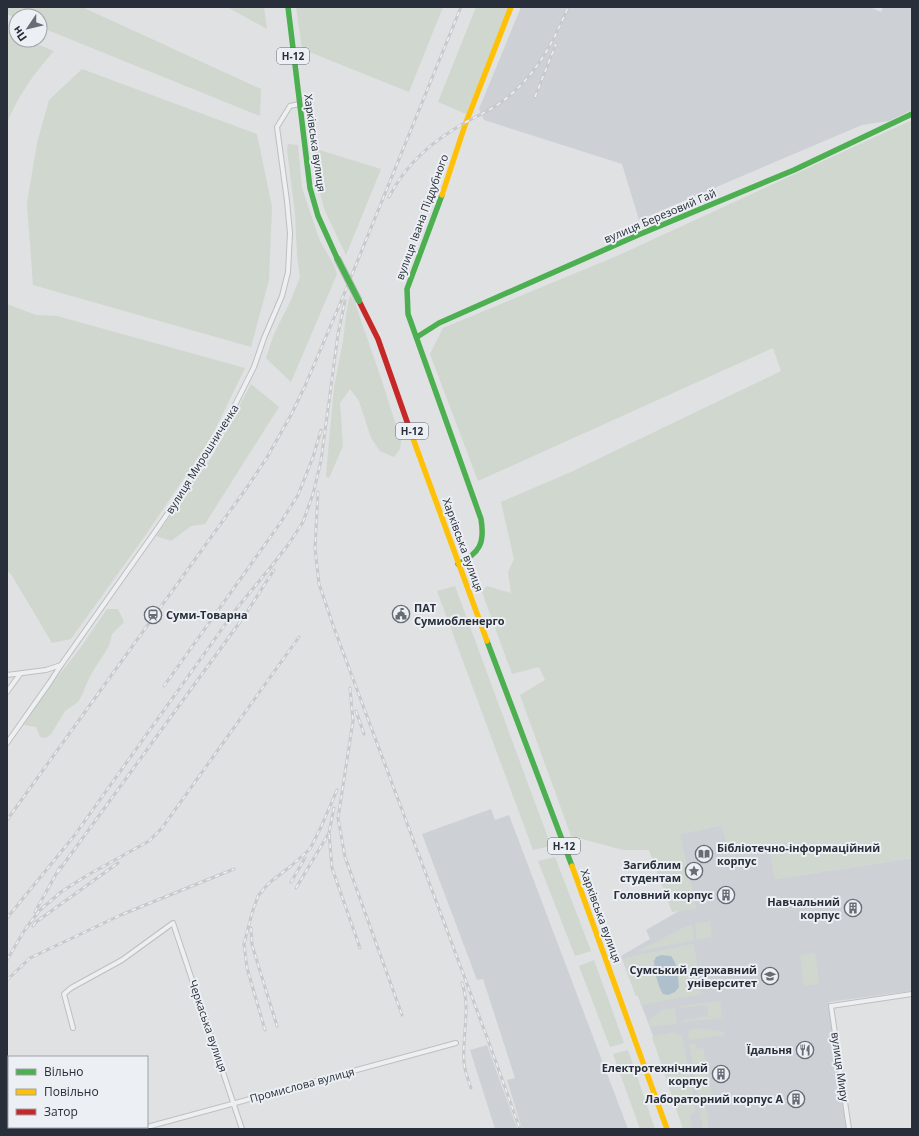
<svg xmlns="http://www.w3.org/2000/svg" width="919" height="1136" font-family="'Open Sans',sans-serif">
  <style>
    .built { fill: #cdd1d6 }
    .green { fill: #d0d7cf }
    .water { fill: #afbfcc }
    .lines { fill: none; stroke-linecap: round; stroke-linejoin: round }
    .street-casing { stroke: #bdbfc1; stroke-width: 6 }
    .street { stroke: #eeeff0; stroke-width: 4 }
    .fast { stroke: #4caf50; stroke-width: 5.5 }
    .slow { stroke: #ffc107; stroke-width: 5.5 }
    .jam { stroke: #c62828; stroke-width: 5.5 }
    .rail-casing { stroke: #c7c9cb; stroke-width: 3 }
    .rail { stroke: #eceff3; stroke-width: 1.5; stroke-dasharray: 4.5; stroke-linecap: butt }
    .fast-bridge-casing { stroke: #bbbec0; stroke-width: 8; stroke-linecap: butt }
    .fast-bridge { stroke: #4caf50; stroke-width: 6 }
    .labels { text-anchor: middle; stroke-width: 4; stroke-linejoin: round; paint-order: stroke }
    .shield { fill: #eceff3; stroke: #636972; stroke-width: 1 }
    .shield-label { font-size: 10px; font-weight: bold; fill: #282f3a }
    .street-label { font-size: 11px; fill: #282f3a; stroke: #eceff3 }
    .poi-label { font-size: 11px; font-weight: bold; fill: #282f3a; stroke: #eceff3; text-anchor: end }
  </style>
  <rect width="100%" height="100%" fill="#dfe1e3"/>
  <g class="built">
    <path d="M521 7H870L881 12 883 7H912V110L889 121 862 125 639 220 622 164 484 120 479 109Z"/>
    <path d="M491 809 495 820 509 815 628 1129H522L507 1080 515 1078 483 979 477 980 422 834Z"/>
    <path d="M722 825 770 849 775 879 912 858V991L829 1002 847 1129H684L658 1049 638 996H636L621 956 650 939 646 930 679 911 696 908 679 834Z"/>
    <path d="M487 1045 517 1128V1129H495L470 1050Z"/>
  </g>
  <g class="green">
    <path d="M7 7H82L261 89 260 116 40 27V16H16V18L7 14Z"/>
    <path d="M227 7H264L267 29Z"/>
    <path d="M296 7H443L409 92 302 49Z"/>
    <path d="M476 7H509L466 114 438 102Z"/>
    <path d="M7 31 16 35V40H27L54 51C34 73 18 96 7 123Z"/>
    <path d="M82 69 257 134 272 207 269 280 251 347 33 285 27 203 37 143 49 100Z"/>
    <path d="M912 120V858L775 879 770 849 729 856 722 825 680 834 696 909 672 912 649 850H623L571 836 520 695 545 680 539 667 512 674 482 592 487 586 511 593 508 572 514 559 501 502 571 472 781 371 773 348 478 481 430 354 443 328 617 256Z"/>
    <path d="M288 144 298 145 302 188 320 241 334 265 337 274 291 382 266 358 274 334 291 300 300 277 297 255 295 213 287 150Z"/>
    <path d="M313 148 381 169 346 255 325 211 314 172Z"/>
    <path d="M350 295 355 303 382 381 401 441 400 449 394 457 380 451 371 438 359 401 350 389 340 403 343 446 329 478 327 477 326 475 334 387 343 341 347 308Z"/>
    <path d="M7 304 36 315 57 316 245 368 211 438 147 533 71 639 52 643 11 574 7 571Z"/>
    <path d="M251 384 279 407 205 524 191 526 171 541 156 536 213 455Z"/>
    <path d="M455 586 551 846 533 850 437 591Z"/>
    <path d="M107 609H118L124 622 112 634 109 646 90 676 81 697 78 702 65 711 51 734 46 738 40 737 36 727 24 725 29 713 81 647Z"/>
    <path d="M555 857 591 951 575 956 538 861Z"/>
    <path d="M710 921 712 937 697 940 695 924Z"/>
    <path d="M692 925 694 940 636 952 685 927Z"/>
    <path d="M694 944 701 994 641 1005 638 996H636L623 960 628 957Z"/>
    <path d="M815 953 819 984 804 986 800 955Z"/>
    <path d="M594 960 624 1043 610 1047 579 966Z"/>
    <path d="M720 1001 722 1018 682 1022 684 1020 708 1016 707 1005 680 1008V1006Z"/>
    <path d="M675 1008 677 1024 650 1027 648 1021 662 1010Z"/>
    <path d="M696 1028 724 1032V1035L689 1040 688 1034 690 1030Z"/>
    <path d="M674 1032 682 1036 694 1101 695 1113 690 1114 692 1129H683L652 1037Z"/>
    <path d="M695 1043 696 1049 703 1048 712 1097 699 1099 689 1044Z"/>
    <path d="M628 1050 655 1129H640L613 1054Z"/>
    <path d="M699 1102H705L709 1129H703Z"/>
  </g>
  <path class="water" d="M661 955 671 956C678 964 678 977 679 987L675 992 668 995 663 994C657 984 655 972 654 961L656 957Z"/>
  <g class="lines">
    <defs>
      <g id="street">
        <path d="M7 675 46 670 61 665 157 529 201 465 229 417 254 367 264 338 282 296 288 272 290 233 287 201 277 127 290 106 299 104"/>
        <path d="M7 692 20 674"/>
        <path d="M7 743 50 682 61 665"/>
        <path d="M73 1028 64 994 71 988 122 960 173 923 242 1129"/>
        <path d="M147 1127 456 1043"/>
        <path d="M138 1129 146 1127"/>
        <path d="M849 1129 831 1006 912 994"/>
      </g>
    </defs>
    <use href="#street" class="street-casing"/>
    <use href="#street" class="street"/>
    <g class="fast">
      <path d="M288 7 310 188 318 216 337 258"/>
      <path d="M442 195 407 289 408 314 481 519C485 543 480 553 458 564"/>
      <path d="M417 337 439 323 638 235 794 170 912 114"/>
      <path d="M487 641 572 866"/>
    </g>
    <g class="slow">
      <path d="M442 195 465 125 511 7"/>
      <path d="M411 433 487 641"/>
      <path d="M572 866 667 1129"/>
    </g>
    <path class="jam" d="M359 301 378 339 411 433"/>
    <defs>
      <g id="rail">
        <path d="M535 97 556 44"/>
        <path d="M389 197C407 162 433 141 466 122 480 115 496 107 508 97 537 73 554 41 568 7"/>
        <path d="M318 492 315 548 319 584 334 628 488 1040 520 1129"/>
        <path d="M164 686 281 522 298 495 313 457 321 430"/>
        <path d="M350 688 353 721 338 818 345 857 402 1015"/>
        <path d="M356 711 364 734"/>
        <path d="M334 808 329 833 332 868 360 948"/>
        <path d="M7 820 248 486 266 459 291 415 305 386 342 299 461 7"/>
        <path d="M58 872 245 615 274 570"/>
        <path d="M291 882 305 858"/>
        <path d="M296 888 329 833"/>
        <path d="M35 912 60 867"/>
        <path d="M7 918 74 836 237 608 270 568 288 545 303 522 313 494 321 461 338 334 345 301"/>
        <path d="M33 926 36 922 118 863"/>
        <path d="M251 928 252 945 277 1026"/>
        <path d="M7 960 24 931 39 911 61 892 86 876 149 841 162 828 299 637"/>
        <path d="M7 980 30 958 123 914 234 869"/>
        <path d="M462 983C471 1008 462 1035 464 1061 464 1070 468 1079 471 1088"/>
        <path d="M265 1030 247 968 244 944 252 913 258 896 269 883 291 866 310 849 321 827 337 790"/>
      </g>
    </defs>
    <use href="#rail" class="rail-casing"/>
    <use href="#rail" class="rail"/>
    <defs>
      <path id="fast-bridge" d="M337 258 359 301"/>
    </defs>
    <use href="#fast-bridge" class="fast-bridge-casing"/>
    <use href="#fast-bridge" class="fast-bridge"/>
  </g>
  <defs>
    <symbol id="civic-ring" viewBox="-11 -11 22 22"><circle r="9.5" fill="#eceff3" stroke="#686d75" stroke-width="1.5"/><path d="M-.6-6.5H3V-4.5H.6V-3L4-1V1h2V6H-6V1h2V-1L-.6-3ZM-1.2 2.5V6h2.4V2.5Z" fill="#686d75"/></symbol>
    <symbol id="station-ring" viewBox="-11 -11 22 22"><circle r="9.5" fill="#eceff3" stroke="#686d75" stroke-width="1.5"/><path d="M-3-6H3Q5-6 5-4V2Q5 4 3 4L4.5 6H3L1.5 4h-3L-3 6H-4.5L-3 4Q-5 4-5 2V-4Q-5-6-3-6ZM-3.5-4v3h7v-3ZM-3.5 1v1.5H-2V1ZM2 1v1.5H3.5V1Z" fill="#686d75"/></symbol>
    <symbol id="library-ring" viewBox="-11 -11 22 22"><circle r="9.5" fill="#eceff3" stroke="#686d75" stroke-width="1.5"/><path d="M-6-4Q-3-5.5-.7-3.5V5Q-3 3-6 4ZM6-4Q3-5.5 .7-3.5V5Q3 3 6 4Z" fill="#686d75"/></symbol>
    <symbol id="sight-ring" viewBox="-11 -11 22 22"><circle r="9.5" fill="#eceff3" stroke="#686d75" stroke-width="1.5"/><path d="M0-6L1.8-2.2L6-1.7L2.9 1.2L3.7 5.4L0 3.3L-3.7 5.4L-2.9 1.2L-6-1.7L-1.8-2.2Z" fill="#686d75"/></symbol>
    <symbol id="building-ring" viewBox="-11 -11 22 22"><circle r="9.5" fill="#eceff3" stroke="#686d75" stroke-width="1.5"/><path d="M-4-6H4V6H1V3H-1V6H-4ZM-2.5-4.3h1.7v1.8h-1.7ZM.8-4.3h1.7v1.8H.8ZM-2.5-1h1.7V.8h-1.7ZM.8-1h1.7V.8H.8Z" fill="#686d75"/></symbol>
    <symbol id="university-ring" viewBox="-11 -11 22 22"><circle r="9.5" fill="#eceff3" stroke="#686d75" stroke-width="1.5"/><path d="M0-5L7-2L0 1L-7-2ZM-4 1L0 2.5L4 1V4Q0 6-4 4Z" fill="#686d75"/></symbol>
    <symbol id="restaurant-ring" viewBox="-11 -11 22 22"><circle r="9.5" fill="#eceff3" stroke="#686d75" stroke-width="1.5"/><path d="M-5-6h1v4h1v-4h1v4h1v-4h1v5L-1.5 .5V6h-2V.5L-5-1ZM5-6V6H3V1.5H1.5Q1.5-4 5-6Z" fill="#686d75"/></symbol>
  </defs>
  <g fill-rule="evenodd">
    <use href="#civic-ring" x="391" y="604" width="20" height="20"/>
    <use href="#station-ring" x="143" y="605" width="20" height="20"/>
    <use href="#library-ring" x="694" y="844" width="20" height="20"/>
    <use href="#sight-ring" x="684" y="861" width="20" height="20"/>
    <use href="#building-ring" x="716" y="885" width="20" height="20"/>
    <use href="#building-ring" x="843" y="898" width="20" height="20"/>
    <use href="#university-ring" x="760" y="966" width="20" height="20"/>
    <use href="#restaurant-ring" x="795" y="1040" width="20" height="20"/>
    <use href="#building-ring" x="711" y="1064" width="20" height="20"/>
    <use href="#building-ring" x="786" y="1089" width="20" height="20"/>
  </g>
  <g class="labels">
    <g class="shield">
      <rect x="277" y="48" width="32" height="16" rx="3"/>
      <rect x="396" y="423" width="32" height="16" rx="3"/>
      <rect x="548" y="838" width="32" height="16" rx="3"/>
    </g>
    <g class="shield-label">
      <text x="293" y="60">Н-12</text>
      <text x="412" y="435">Н-12</text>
      <text x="564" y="850">Н-12</text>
    </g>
    <g class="street-label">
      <text transform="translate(315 143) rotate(82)" y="4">Харківська вулиця</text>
      <text transform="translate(660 216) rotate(-23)" y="4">вулиця Березовий Гай</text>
      <text transform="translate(422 217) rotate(-70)" y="4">вулиця Івана Піддубного</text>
      <text transform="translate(202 459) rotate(-58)" y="4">вулиця Мирошниченка</text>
      <text transform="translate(463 545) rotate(70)" y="4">Харківська вулиця</text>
      <text transform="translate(601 916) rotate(70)" y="4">Харківська вулиця</text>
      <text transform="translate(208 1026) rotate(71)" y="4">Черкаська вулиця</text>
      <text transform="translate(840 1067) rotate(82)" y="4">вулиця Миру</text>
      <text transform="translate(302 1085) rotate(-15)" y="4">Промислова вулиця</text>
    </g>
    <g class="poi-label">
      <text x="414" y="612" text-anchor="start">ПАТ<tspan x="414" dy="13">Сумиобленерго</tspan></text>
      <text x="166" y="619" text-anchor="start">Суми-Товарна</text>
      <text x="717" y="852" text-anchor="start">Бібліотечно-інформаційний<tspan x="717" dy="13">корпус</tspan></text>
      <text x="681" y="869">Загиблим<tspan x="681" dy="13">студентам</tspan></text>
      <text x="713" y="899">Головний корпус</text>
      <text x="840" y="906">Навчальний<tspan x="840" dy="13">корпус</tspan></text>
      <text x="757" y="974">Сумський державний<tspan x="757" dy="13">університет</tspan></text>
      <text x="792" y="1054">Їдальня</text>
      <text x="708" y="1072">Електротехнічний<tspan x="708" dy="13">корпус</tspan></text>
      <text x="783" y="1103">Лабораторний корпус А</text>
    </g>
  </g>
  <rect width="919" height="1136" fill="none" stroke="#282f3a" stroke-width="16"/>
  <rect x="8" y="1056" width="140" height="72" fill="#eceff3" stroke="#9ea2a9"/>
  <rect x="16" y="1069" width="20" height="6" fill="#4caf50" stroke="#9ea2a9"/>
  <text x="44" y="1076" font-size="12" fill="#282f3a">Вільно</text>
  <rect x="16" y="1089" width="20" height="6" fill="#ffc107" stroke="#9ea2a9"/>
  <text x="44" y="1096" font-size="12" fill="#282f3a">Повільно</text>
  <rect x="16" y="1109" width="20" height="6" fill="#c62828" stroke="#9ea2a9"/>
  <text x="44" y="1116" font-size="12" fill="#282f3a">Затор</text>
  <g transform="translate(28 28) rotate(235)"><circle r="19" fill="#eceff3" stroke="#9ea2a9"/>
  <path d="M0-3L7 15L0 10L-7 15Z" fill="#686d75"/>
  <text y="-6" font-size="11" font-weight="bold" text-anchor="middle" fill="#282f3a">Пн</text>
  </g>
</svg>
